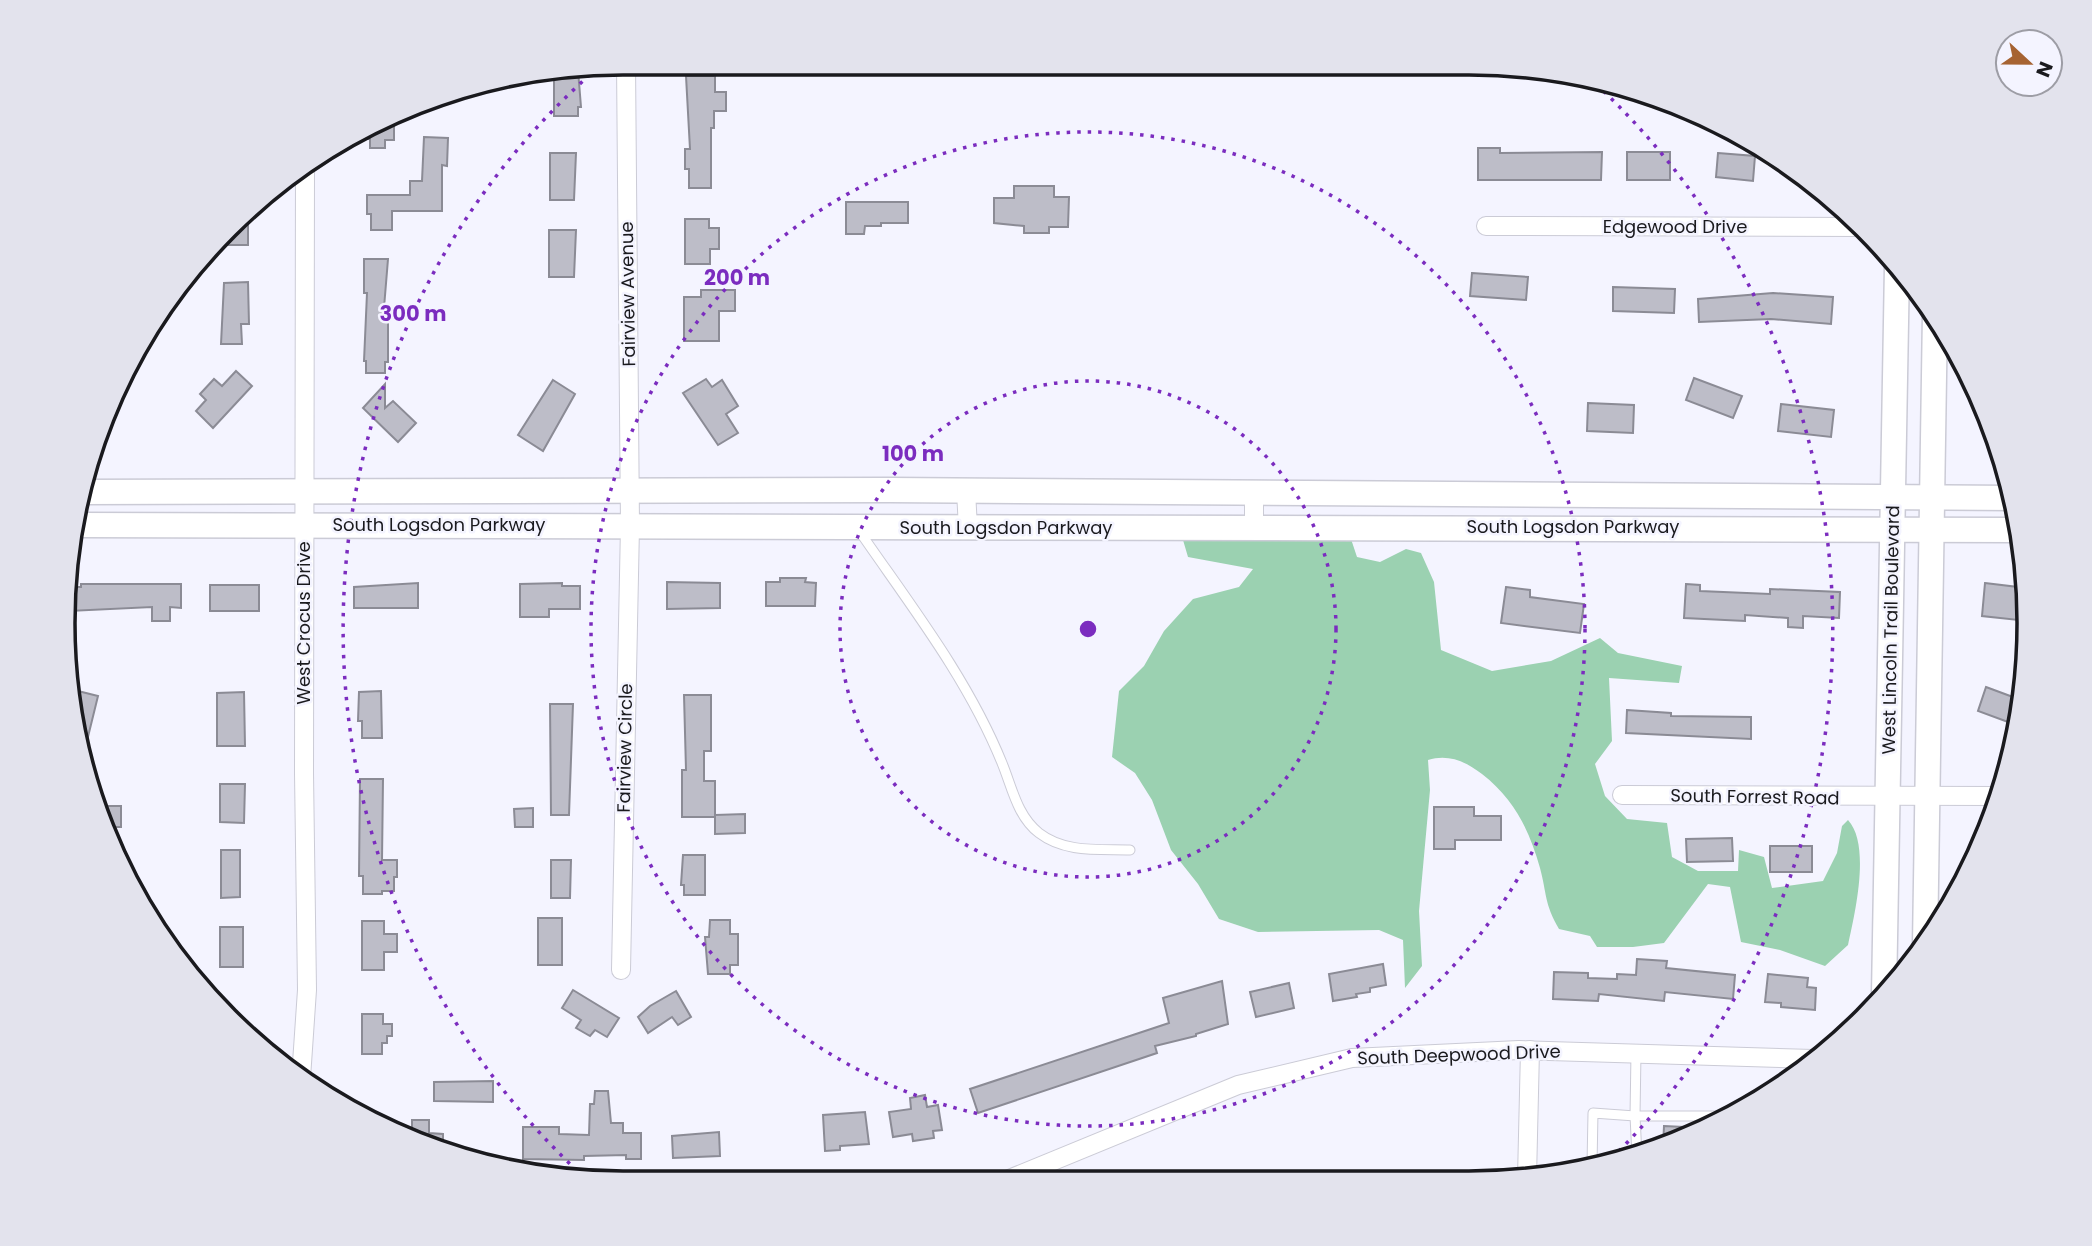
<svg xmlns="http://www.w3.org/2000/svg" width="2092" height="1246" font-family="Poppins,sans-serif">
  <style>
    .green { fill: #9bd1b1 }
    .building { fill: #bdbdc8; stroke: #8b8b95; stroke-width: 2 }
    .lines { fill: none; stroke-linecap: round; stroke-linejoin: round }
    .service-casing { stroke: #cbcbd6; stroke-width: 11 }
    .minor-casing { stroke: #cbcbd6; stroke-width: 20 }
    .secondary-casing { stroke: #cbcbd6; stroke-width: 27 }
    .service { stroke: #fff; stroke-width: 9 }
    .minor { stroke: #fff; stroke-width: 18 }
    .secondary { stroke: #fff; stroke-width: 24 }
    .ring { fill: none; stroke: #7b2cbf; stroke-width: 3.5; stroke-dasharray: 3.5 7 }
    .labels { text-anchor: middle; stroke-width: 5; stroke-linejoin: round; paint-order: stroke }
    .street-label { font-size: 18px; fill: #1a1a1e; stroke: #f4f4ff }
    .rim { fill: none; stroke: #1a1a1e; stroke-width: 3.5 }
    .centre { fill: #7b2cbf; stroke: #f4f4ff; stroke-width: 3.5 }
    .ring-label { font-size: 21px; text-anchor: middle; font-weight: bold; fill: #7b2cbf; stroke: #f4f4ff; stroke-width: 5; stroke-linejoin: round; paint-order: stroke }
  </style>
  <rect width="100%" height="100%" fill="#f4f4ff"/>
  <path class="green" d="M1351 539 1357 557 1380 562 1406 549 1421 553 1434 582 1441 650 1492 671 1551 661 1600 638 1618 653 1682 666 1679 683 1609 678 1612 741 1595 764 1605 796 1627 819 1667 823 1672 857 1698 871H1738L1739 850 1764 857 1772 888 1823 881 1837 853 1842 826 1848 820C1871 845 1855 913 1848 945L1825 966 1780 950 1741 942 1730 887 1708 884 1664 943 1633 947H1597L1590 936 1559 929C1544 903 1547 894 1540 868 1529 829 1514 799 1482 774 1465 761 1448 754 1428 760L1430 790 1419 911 1422 966 1405 988 1403 940 1379 930 1258 932 1219 919 1198 884 1171 850 1152 800 1135 773 1112 757 1119 691 1144 666 1164 631 1193 599 1239 587 1253 569 1188 557 1183 540Z"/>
  <g class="building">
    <path d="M578 70 581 107H578V116H554V74Z"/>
    <path d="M686 76H715V92H726V111H714V128H711V188H689V169H685V149H690Z"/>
    <path d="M394 119V140H385V148H370V139H356Z"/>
    <path d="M424 137 448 138 447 166 442 165V211H392V230H371V214H367V195H410V181H422Z"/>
    <path d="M1478 148H1500V153L1602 152 1601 180H1478Z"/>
    <rect x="1627" y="152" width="43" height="28"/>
    <path d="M550 153H576L574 200H550Z"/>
    <path d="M1718 153 1755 156 1753 181 1716 177Z"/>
    <path d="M1014 186H1054V197H1069L1068 227H1049V233H1024V226L994 223V198H1014Z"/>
    <path d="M846 202H908V223H881V226H865L864 234H846Z"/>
    <path d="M248 215V245H220L247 216Z"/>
    <path d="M685 219H709V228H719V249H710V264H685Z"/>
    <path d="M549 230H576L574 277H549Z"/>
    <path d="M364 259H388L383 320H388V362H385V373H366V361H364L367 293H364Z"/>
    <path d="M1472 273 1528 277 1526 300 1470 296Z"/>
    <path d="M248 282 249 324H241L242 344H221L224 283Z"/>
    <path d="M1613 287 1675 289 1674 313 1613 311Z"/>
    <path d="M701 290H735V311H719V341H684V297H701Z"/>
    <path d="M1773 293 1833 297 1831 324 1771 319 1699 322 1698 299Z"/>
    <path d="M236 371 252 386 213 428 196 411 206 400 200 394 214 379 222 386Z"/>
    <path d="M1694 378 1742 396 1733 418 1686 400Z"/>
    <path d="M706 379 712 387 722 380 738 406 726 414 738 433 718 445 683 393Z"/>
    <path d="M553 380 575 394 543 451 518 435Z"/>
    <path d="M385 384V408L393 401 416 423 398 442 363 408Z"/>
    <path d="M1588 403 1634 405 1633 433 1587 431Z"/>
    <path d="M1781 404 1834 410 1831 437 1778 431Z"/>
    <path d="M780 578H806L805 582 816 583 815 606H766V582H780Z"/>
    <path d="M667 582 720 583V608L667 609Z"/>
    <path d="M418 583V608H354V587Z"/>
    <path d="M562 583V586H580V609H549V617H520V584Z"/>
    <path d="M1985 583 2026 588 2028 614 2018 613V620L1982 616Z"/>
    <path d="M81 584H181V608L170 607V621H152V607L69 611 71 587H81Z"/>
    <path d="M1686 584 1700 585V591L1770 594V589L1840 592 1839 618 1803 616V628L1788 627V618L1745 615V621L1684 618Z"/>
    <rect x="210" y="585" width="49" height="26"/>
    <path d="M1506 587 1530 590V597L1584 604 1580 633 1501 623Z"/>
    <path d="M1986 687 2021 700 2019 726 1978 711Z"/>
    <path d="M78 691 98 696 85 749 75 704Z"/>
    <path d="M381 691 382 738H362V721H358L359 692Z"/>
    <path d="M244 692 245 746H217V693Z"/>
    <path d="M684 695H711V751H704V781H715V815L745 814V833L715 834V817H682V770H686Z"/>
    <path d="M550 704H573L569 815H551Z"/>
    <path d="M1627 710 1671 713V716L1751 717V739L1626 733Z"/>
    <path d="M360 779H383L382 860H397V877H394V891H382V894H363V876H359Z"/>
    <path d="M220 784H245L244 823 220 822Z"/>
    <path d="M98 806H121V827H103Z"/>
    <path d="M1434 807H1474V816H1501V840H1455V849H1434Z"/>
    <path d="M533 808V827H515L514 809Z"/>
    <path d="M1732 838 1733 861 1687 862 1686 839Z"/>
    <rect x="1770" y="846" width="42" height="26"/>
    <path d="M221 850H240V897L221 898Z"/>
    <path d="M683 855H705V895H684V885H681Z"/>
    <path d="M551 860H571L570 898H551Z"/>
    <rect x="538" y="918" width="24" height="47"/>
    <path d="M710 920H730V934H738V965H730V974H708L705 937H709Z"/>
    <path d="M362 921H384V934H397V952H384V970H362Z"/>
    <rect x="220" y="927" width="23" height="40"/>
    <path d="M1637 959 1667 961 1666 968 1735 975 1733 999 1665 992 1664 1001 1599 994 1598 1001 1553 999 1554 972 1588 973V978L1617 979V974L1636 975Z"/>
    <path d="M1383 964 1386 985 1370 988V992L1356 994 1357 997 1333 1001 1329 974Z"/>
    <path d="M1768 974 1808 978 1807 987 1816 988 1815 1010 1781 1007V1003L1765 1002Z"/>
    <path d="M1222 981 1228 1024 1196 1034V1036L1155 1046 1157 1053 978 1113 970 1089 1169 1023 1163 998Z"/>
    <path d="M1289 983 1294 1008 1256 1017 1250 992Z"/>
    <path d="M573 990 619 1018 607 1037 595 1030 590 1036 576 1028 581 1020 562 1008Z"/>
    <path d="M676 991 691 1017 678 1025 672 1017 648 1033 638 1017 650 1006Z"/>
    <path d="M362 1014H383V1024H392V1036H387V1043H382V1054H362Z"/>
    <path d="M493 1081V1102L434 1101V1082Z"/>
    <path d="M595 1091H608L611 1123H623V1133H641V1159H626V1155L584 1156V1160L523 1159V1127H559V1134L589 1135 590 1104H594Z"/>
    <path d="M925 1095 927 1107 938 1105 942 1130 933 1131 934 1138 913 1141 912 1134 893 1137 889 1112 911 1109 910 1098Z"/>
    <path d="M865 1112 869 1144 840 1146V1150L825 1151 823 1115Z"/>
    <path d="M412 1120H429V1133L443 1134V1153L403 1134 412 1133Z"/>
    <path d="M1664 1126 1705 1128 1663 1147Z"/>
    <path d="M719 1132 720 1156 673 1158 672 1136Z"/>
  </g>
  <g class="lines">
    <defs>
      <g id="service">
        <path d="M860 532C911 606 968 679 1002 763 1012 787 1017 816 1039 833 1065 853 1098 849 1130 850"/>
        <path d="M1636 1053 1635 1116H1731"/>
        <path d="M1592 1165 1593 1113 1635 1116 1637 1156"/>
      </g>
      <g id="minor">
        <path d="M1486 226 1865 227"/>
        <path d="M966 491 968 528"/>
        <path d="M1254 527V495"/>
        <path d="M1622 795 1999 796"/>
        <path d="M621 970 630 526 626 63"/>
        <path d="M301 1078 307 990 304 773 305 166"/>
        <path d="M1527 1178 1530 1050"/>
        <path d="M1002 1182 1238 1085 1352 1058 1519 1050 1813 1059"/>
      </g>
      <g id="secondary">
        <path d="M81 492 890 490 2013 498"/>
        <path d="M78 525 2020 530"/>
        <path d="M1925 945 1935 313"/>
        <path d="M1884 995 1897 266"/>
      </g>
    </defs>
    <use href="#service" class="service-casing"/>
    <use href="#minor" class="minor-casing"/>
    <use href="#secondary" class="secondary-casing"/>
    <use href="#service" class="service"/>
    <use href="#minor" class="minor"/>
    <use href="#secondary" class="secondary"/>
  </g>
  <g class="ring">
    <circle cx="1088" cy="629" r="248"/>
    <circle cx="1088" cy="629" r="497"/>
    <path d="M585 1178A745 745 0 0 1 594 71M1596 84A745 745 0 0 1 1610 1160"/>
  </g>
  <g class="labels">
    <g class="street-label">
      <text x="1675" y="233">Edgewood Drive</text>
      <text transform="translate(628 294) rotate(-91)" y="6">Fairview Avenue</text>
      <text x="439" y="531">South Logsdon Parkway</text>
      <text x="1573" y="533">South Logsdon Parkway</text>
      <text x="1006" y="534">South Logsdon Parkway</text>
      <text transform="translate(304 623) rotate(-90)" y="6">West Crocus Drive</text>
      <text transform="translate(1891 630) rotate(-89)" y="6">West Lincoln Trail Boulevard</text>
      <text transform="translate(625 748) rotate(-89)" y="6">Fairview Circle</text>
      <text transform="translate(1755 797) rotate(1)" y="6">South Forrest Road</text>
      <text transform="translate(1459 1055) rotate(-2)" y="6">South Deepwood Drive</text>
    </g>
  </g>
  <path d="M0 0H2092V1246H0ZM623 75H1469A548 548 0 0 1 2017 623V623A548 548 0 0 1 1469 1171H623A548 548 0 0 1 75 623V623A548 548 0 0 1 623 75Z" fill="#e3e3ed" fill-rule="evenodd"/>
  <path class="rim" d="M623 75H1469A548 548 0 0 1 2017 623V623A548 548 0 0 1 1469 1171H623A548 548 0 0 1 75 623V623A548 548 0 0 1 623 75Z"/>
  <circle cx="1088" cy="629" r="10" class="centre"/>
  <g class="ring-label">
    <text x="737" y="285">200 m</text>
    <text x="413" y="321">300 m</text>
    <text x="913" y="461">100 m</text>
  </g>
  <g transform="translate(2029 63) rotate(112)"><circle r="33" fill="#f4f4ff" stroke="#9d9da5" stroke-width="2"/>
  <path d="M0-5L12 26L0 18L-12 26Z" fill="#a66332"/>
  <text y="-10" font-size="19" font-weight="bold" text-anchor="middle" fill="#1a1a1e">N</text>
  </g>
</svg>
